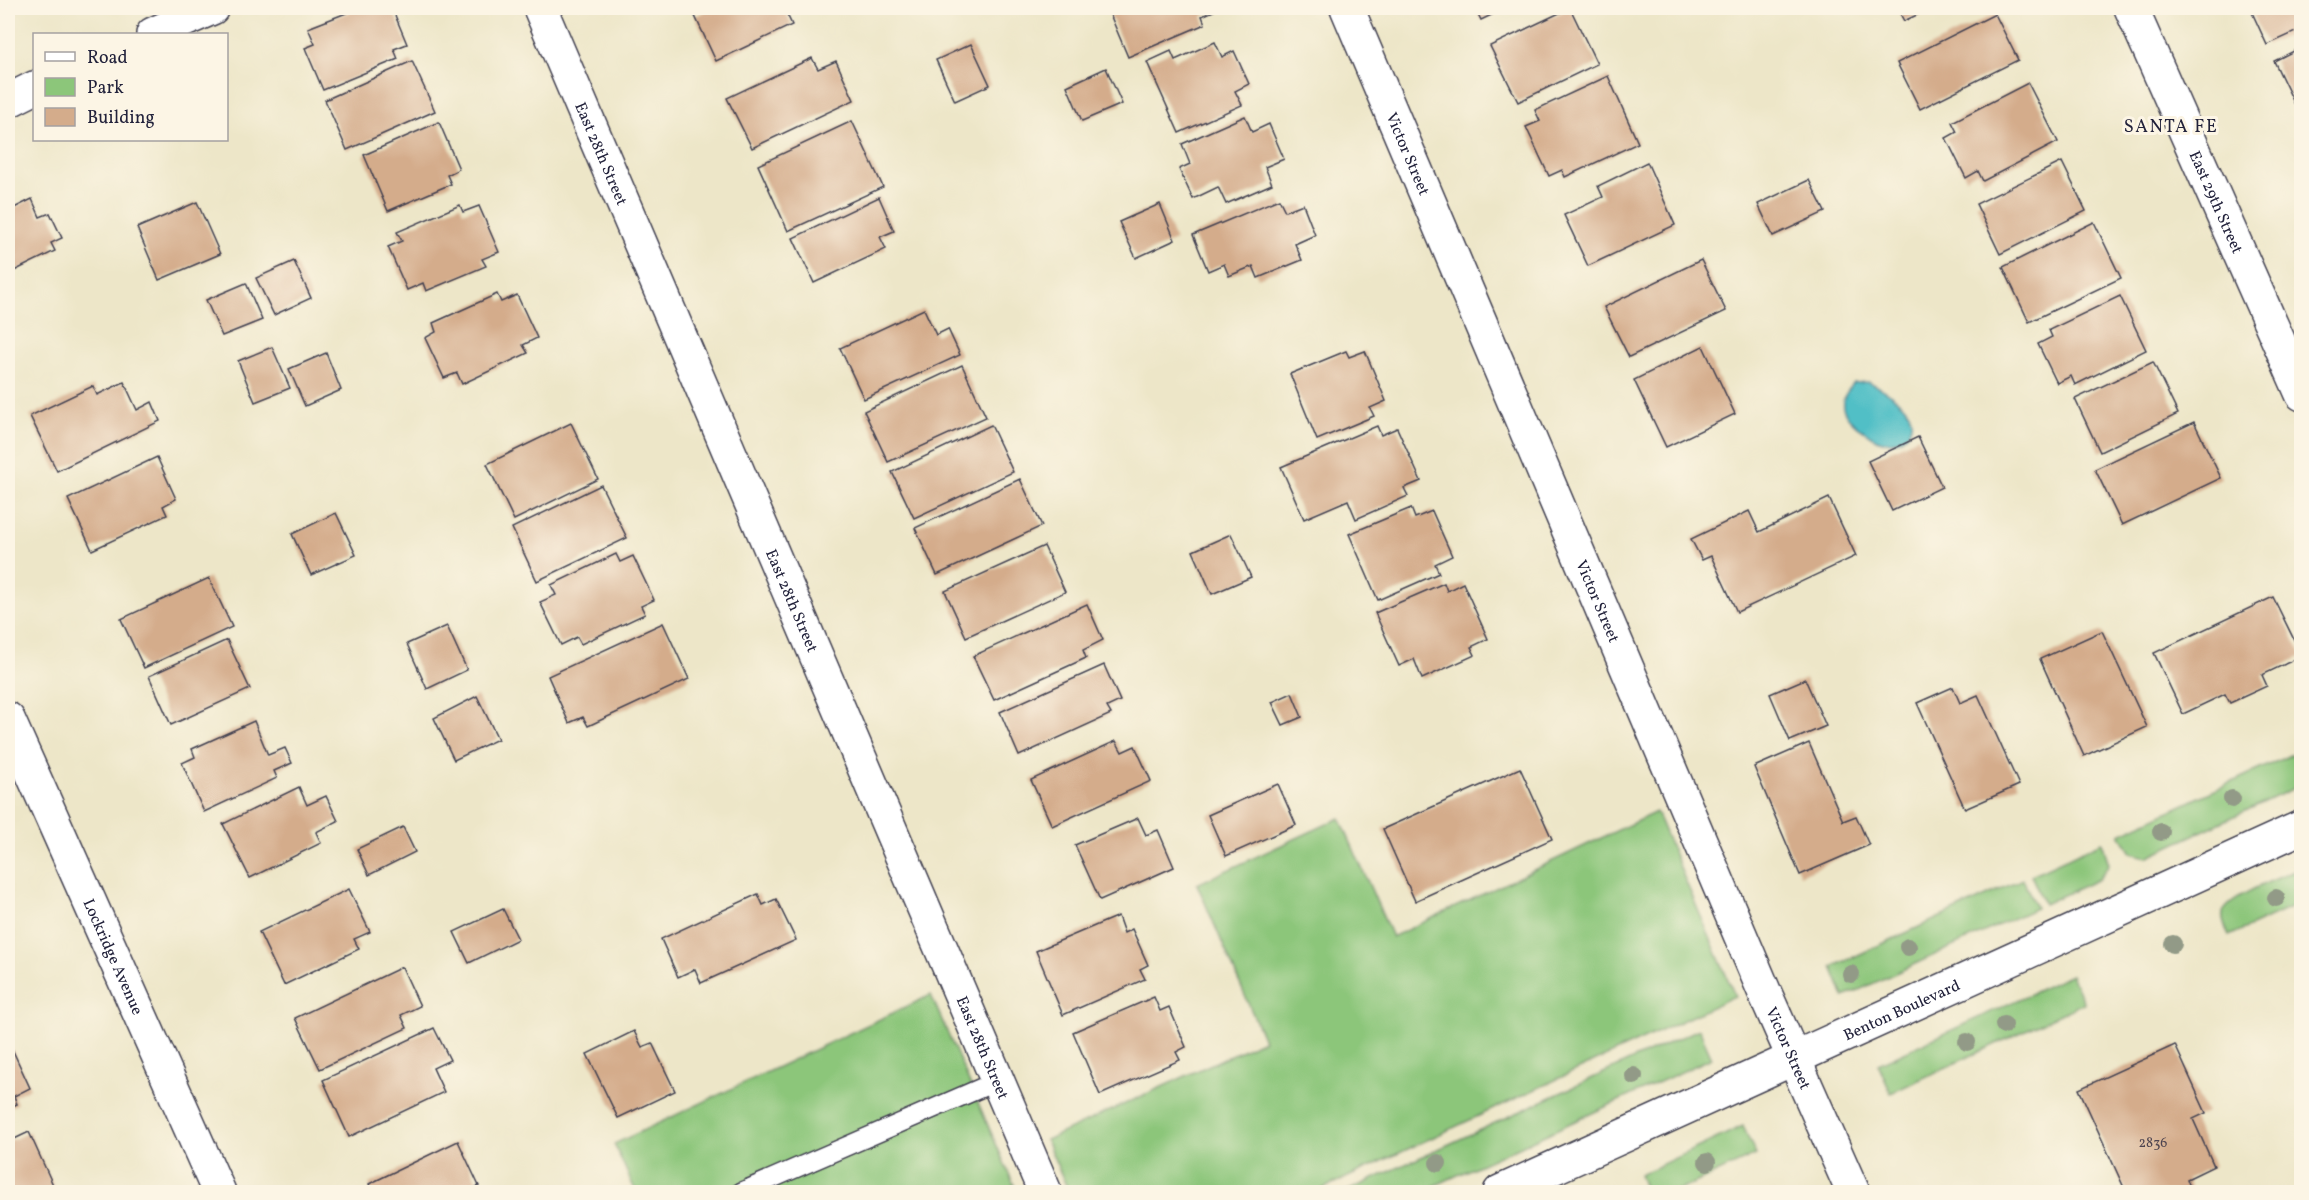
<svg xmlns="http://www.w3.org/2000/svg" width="2309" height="1200" font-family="Vollkorn,serif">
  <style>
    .green { fill: #8cc67a; stroke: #57745a; stroke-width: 1.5 }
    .water { fill: #51bfc6; stroke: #3a7080; stroke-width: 1.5 }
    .building { fill: #d4ac8b }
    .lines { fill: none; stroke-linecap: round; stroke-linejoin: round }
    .service-casing { stroke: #403f50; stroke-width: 21 }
    .minor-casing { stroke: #403f50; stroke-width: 36 }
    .tertiary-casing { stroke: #403f50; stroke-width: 36 }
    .service { stroke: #fff; stroke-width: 18 }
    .minor { stroke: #fff; stroke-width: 33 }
    .tertiary { stroke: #fff; stroke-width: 33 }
    .tree { fill: #929a87 }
    .labels { text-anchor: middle; stroke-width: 6; stroke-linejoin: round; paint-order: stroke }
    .number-label { font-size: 14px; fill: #4e444f }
    .street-label { font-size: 16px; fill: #22223b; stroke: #fcf5e5 }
    .neighbourhood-label { font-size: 18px; letter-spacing: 1.5px; fill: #22223b; stroke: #fcf5e5 }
  </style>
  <rect width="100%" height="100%" fill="#fcf5e5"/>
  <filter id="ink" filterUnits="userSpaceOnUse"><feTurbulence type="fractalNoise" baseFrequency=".0167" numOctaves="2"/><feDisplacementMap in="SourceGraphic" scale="12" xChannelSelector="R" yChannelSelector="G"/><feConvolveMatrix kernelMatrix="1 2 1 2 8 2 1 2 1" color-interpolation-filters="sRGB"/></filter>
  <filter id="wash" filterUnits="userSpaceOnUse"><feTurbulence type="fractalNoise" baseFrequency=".008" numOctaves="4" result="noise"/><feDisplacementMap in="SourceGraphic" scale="24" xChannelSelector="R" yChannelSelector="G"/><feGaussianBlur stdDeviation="1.35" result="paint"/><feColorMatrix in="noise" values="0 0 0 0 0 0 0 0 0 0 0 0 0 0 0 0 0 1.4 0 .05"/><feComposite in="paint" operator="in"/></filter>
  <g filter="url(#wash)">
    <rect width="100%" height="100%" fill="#ede6c8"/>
    <g class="green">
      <path d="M2301 750V785L2147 857 2131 853 2120 834Z"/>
      <path d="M1656 812 1735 996 1316 1192H1069L1046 1140 1264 1040 1197 884 1340 818 1392 937Z"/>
      <path d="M2102 842 2109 864 2099 879 2044 904 2031 875Z"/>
      <path d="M2301 868V903L2229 936C2226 928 2220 919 2224 910 2231 895 2285 876 2301 868Z"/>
      <path d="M2023 879 2036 908 1844 997 1832 967Z"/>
      <path d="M2071 975 2084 1003 1891 1093 1878 1064Z"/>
      <path d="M931 995 1017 1192H636L614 1144Z"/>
      <path d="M1699 1029 1712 1058 1421 1192H1345Z"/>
      <path d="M1743 1126 1756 1155 1675 1192H1646L1639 1175Z"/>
    </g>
    <path class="water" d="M1869 382C1884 391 1921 408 1909 431 1906 437 1897 442 1890 442 1876 443 1846 421 1843 407 1841 398 1849 389 1854 383Z"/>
    <g id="blocks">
      <g class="building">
        <path d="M359 8H392L407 44 394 49 398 59 323 90 305 48 315 44 308 28Z"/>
        <path d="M712 8H784L792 25 716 61 695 16Z"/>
        <path d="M1119 8H1220L1202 16 1205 24 1128 57 1109 12Z"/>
        <path d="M1475 8H1506L1481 20Z"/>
        <path d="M1570 8 1597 64 1518 102 1490 46Z"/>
        <path d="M1897 8H1932L1904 21Z"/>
        <path d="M2250 8H2302V29L2267 45Z"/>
        <path d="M1995 14 2018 60 1920 109 1897 63Z"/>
        <path d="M1215 42 1222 57 1234 51 1249 84 1235 91 1242 105 1179 133 1147 62 1171 51 1175 60Z"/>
        <path d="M971 44 990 85 955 101 936 60Z"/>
        <path d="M2302 47V112L2299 113 2274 61Z"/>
        <path d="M812 58 818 69 836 61 854 100 752 148 727 98Z"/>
        <path d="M412 61 435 111 347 150 325 100Z"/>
        <path d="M1106 68 1122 104 1082 121 1067 86Z"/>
        <path d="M1608 76 1638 143 1565 177 1562 170 1549 176 1526 127 1540 121 1535 110Z"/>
        <path d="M2028 83 2058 142 1983 181 1978 171 1966 178 1946 138 1957 132 1952 122Z"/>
        <path d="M1245 116 1252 132 1269 124 1284 159 1265 167 1272 184 1226 204 1218 187 1193 199 1179 169 1190 164 1182 144Z"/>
        <path d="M852 121 883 187 788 231 758 165Z"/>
        <path d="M439 122 459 169 447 175 451 184 388 211 364 155Z"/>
        <path d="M1647 162 1675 225 1588 266 1564 215 1603 197 1598 186Z"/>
        <path d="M2062 162 2086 211 2000 254 1976 204Z"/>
        <path d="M1809 180 1825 212 1773 236 1758 204Z"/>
        <path d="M879 197 894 231 880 237 886 249 814 283 793 238Z"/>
        <path d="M32 199 40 217 50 213 62 238 51 243 55 251 8 274V211Z"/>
        <path d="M1279 199 1285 211 1303 204 1315 235 1295 244 1302 260 1258 278 1253 266 1229 276 1224 264 1208 271 1193 235Z"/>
        <path d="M197 202 220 254 159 280 137 228Z"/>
        <path d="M1160 204 1175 240 1136 258 1119 222Z"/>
        <path d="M460 205 463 212 479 206 499 252 482 259 486 266 426 291 423 283 407 290 388 247 402 241 397 232Z"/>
        <path d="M2094 222 2121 278 2029 322 2003 267Z"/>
        <path d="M1701 260 1726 311 1629 357 1604 307Z"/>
        <path d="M294 261 311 298 274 315 256 278Z"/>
        <path d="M246 283 262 320 222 336 206 300Z"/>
        <path d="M497 294 501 302 517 295 537 338 523 345 528 353 462 384 457 373 444 378 425 338 436 332 433 323Z"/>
        <path d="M2120 296 2146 350 2075 385 2071 376 2057 383 2038 344 2052 337 2049 330Z"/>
        <path d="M924 309 936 335 948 329 960 355 864 399 840 348Z"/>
        <path d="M1703 346 1735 414 1666 447 1634 380Z"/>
        <path d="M272 347 290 388 255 402 238 361Z"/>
        <path d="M1346 351 1349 357 1365 351 1386 401 1370 408 1374 416 1317 440 1290 374Z"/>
        <path d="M326 353 341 390 305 406 289 369Z"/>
        <path d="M2153 362 2178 414 2100 452 2075 399Z"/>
        <path d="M962 365 986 417 888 462 864 411Z"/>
        <path d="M124 382 137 410 152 402 160 421 57 471 30 416 93 386 97 395Z"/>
        <path d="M2194 422 2221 478 2122 525 2095 469Z"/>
        <path d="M571 423 598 479 514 520 487 464Z"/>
        <path d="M991 425 1013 472 914 518 892 472Z"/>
        <path d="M1377 426 1381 435 1397 428 1421 481 1404 488 1408 496 1356 519 1348 500 1304 519 1281 467Z"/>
        <path d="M1918 437 1942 487 1892 511 1868 461Z"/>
        <path d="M157 457 176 499 163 506 167 515 92 550 68 499Z"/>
        <path d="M1020 479 1042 526 937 575 915 528Z"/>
        <path d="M601 485 627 538 537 581 512 528Z"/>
        <path d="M1829 498 1856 556 1737 612 1711 556 1702 560 1691 539 1749 511 1759 532Z"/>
        <path d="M1411 508 1415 518 1432 511 1452 556 1435 564 1439 573 1378 600 1349 534Z"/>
        <path d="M336 513 356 555 311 575 292 534Z"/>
        <path d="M1231 534 1251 577 1212 594 1193 551Z"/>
        <path d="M1044 546 1065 592 966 637 945 591Z"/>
        <path d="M616 554 620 562 633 556 654 600 641 606 645 614 581 644 577 637 561 645 540 602 556 595 551 585Z"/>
        <path d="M209 578 232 627 144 668 121 619Z"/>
        <path d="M1444 583 1447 591 1463 583 1488 639 1471 647 1475 655 1422 679 1414 659 1399 666 1375 613Z"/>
        <path d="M2273 597 2302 656 2262 675 2267 686 2230 703 2225 694 2183 714 2154 653Z"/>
        <path d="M1087 604 1103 640 1083 650 1086 658 994 700 973 656Z"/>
        <path d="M663 623 689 679 588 726 583 717 569 723 548 676Z"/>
        <path d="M447 626 467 670 427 689 407 644Z"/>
        <path d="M2102 631 2147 727 2084 756 2040 659Z"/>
        <path d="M227 640 250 689 171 725 149 676Z"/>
        <path d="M1104 665 1120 701 1107 707 1111 714 1019 756 1000 712Z"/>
        <path d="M1805 679 1826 726 1790 741 1770 694Z"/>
        <path d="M1953 687 1960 703 1978 695 2019 785 1965 809 1917 703Z"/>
        <path d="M1292 693 1302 717 1283 725 1272 702Z"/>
        <path d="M477 696 498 739 454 760 434 718Z"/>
        <path d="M254 721 268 755 285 748 292 763 274 771 277 778 204 812 182 763 195 757 192 749Z"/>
        <path d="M1116 741 1122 752 1135 746 1151 781 1052 826 1031 780Z"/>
        <path d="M1809 743 1843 821 1856 816 1869 845 1800 875 1754 767Z"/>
        <path d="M1520 768 1552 839 1415 901 1383 829Z"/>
        <path d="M1278 784 1296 825 1226 856 1208 815Z"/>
        <path d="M299 787 307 805 326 796 338 821 316 832 321 843 250 878 223 824Z"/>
        <path d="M1138 818 1146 835 1158 830 1174 867 1100 900 1075 845Z"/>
        <path d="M403 827 415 852 369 875 357 849Z"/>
        <path d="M349 889 370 932 354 939 359 949 284 985 259 932Z"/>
        <path d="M758 894 763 905 776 899 796 940 701 983 695 969 678 977 661 939Z"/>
        <path d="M503 909 518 939 469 963 454 932Z"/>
        <path d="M1118 916 1124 933 1132 929 1148 965 1140 969 1145 979 1063 1015 1036 951Z"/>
        <path d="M402 967 420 1006 401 1015 407 1028 320 1069 295 1018Z"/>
        <path d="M1154 997 1160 1011 1169 1007 1186 1047 1176 1052 1180 1060 1100 1095 1073 1032Z"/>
        <path d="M434 1028 450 1060 433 1068 444 1092 349 1137 323 1080Z"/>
        <path d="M634 1031 642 1047 652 1043 675 1091 618 1118 587 1054Z"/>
        <path d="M8 1040 30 1088 14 1096 17 1104 8 1108Z"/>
        <path d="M2175 1045 2206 1113 2193 1119 2214 1166 2187 1179 2191 1190 2184 1192H2126L2079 1089Z"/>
        <path d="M29 1132 54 1187 42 1192H8V1142Z"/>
        <path d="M458 1141 479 1186 465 1192H372L369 1184Z"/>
      </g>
    </g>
  </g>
  <g filter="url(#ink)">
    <use href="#blocks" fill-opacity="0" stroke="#403f50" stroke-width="1.5"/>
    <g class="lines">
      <defs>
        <path id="service" d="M741 1192 997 1081"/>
        <g id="minor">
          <path id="s1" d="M540 8 1045 1192"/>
          <path id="s2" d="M1347 8 1764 991 1853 1192"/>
          <path id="s3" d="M2131 8 2302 394"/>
          <path d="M153 34 212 8"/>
          <path d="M8 101 34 88"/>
          <path id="s4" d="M8 719 219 1192"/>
        </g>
        <g id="tertiary">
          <path id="s5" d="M1500 1192 2302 827"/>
        </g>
      </defs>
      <use href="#service" class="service-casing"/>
      <use href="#minor" class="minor-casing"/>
      <use href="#tertiary" class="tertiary-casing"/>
      <use href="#service" class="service"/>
      <use href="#minor" class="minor"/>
      <use href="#tertiary" class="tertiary"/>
    </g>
    <g class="tree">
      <circle cx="2232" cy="799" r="9"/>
      <circle cx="2161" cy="832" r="9"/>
      <circle cx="2276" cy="898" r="9"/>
      <circle cx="2173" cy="944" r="9"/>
      <circle cx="1908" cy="947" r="9"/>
      <circle cx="1851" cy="974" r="9"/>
      <circle cx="2004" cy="1025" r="9"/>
      <circle cx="1967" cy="1042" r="9"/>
      <circle cx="1634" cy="1076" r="9"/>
      <circle cx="1707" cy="1162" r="9"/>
      <circle cx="1438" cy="1163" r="9"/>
    </g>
  </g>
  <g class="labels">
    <g class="number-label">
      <text x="2153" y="1147">2836</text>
    </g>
    <g class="street-label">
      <text dy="6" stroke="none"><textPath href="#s1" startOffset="158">East 28th Street</textPath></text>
      <text dy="6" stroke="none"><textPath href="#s2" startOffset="158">Victor Street</textPath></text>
      <text dy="6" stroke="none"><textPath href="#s3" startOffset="212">East 29th Street</textPath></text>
      <text dy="6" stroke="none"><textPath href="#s1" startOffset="644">East 28th Street</textPath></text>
      <text dy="6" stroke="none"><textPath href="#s2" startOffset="644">Victor Street</textPath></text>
      <text dy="6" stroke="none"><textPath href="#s4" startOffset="260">Lockridge Avenue</textPath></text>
      <text dy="6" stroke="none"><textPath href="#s5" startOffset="441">Benton Boulevard</textPath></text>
      <text dy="6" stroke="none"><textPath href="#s1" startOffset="1130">East 28th Street</textPath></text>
      <text dy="6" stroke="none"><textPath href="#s2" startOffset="1130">Victor Street</textPath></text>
    </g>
    <g class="neighbourhood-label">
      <text x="2171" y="132">SANTA FE</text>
    </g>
  </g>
  <rect width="2309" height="1200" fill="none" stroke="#fcf5e5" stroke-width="30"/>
  <rect x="33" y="33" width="195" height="108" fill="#fcf5e5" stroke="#a5a1a1" stroke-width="1.5"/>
  <rect x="45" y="52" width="30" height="9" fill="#ffffff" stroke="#a5a1a1" stroke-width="1.5"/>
  <text x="87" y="63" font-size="18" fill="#22223b">Road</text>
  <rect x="45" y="78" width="30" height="18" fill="#8cc67a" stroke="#a5a1a1" stroke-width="1.5"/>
  <text x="87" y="93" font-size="18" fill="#22223b">Park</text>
  <rect x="45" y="108" width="30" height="18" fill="#d4ac8b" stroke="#a5a1a1" stroke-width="1.5"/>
  <text x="87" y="123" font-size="18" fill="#22223b">Building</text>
</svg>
